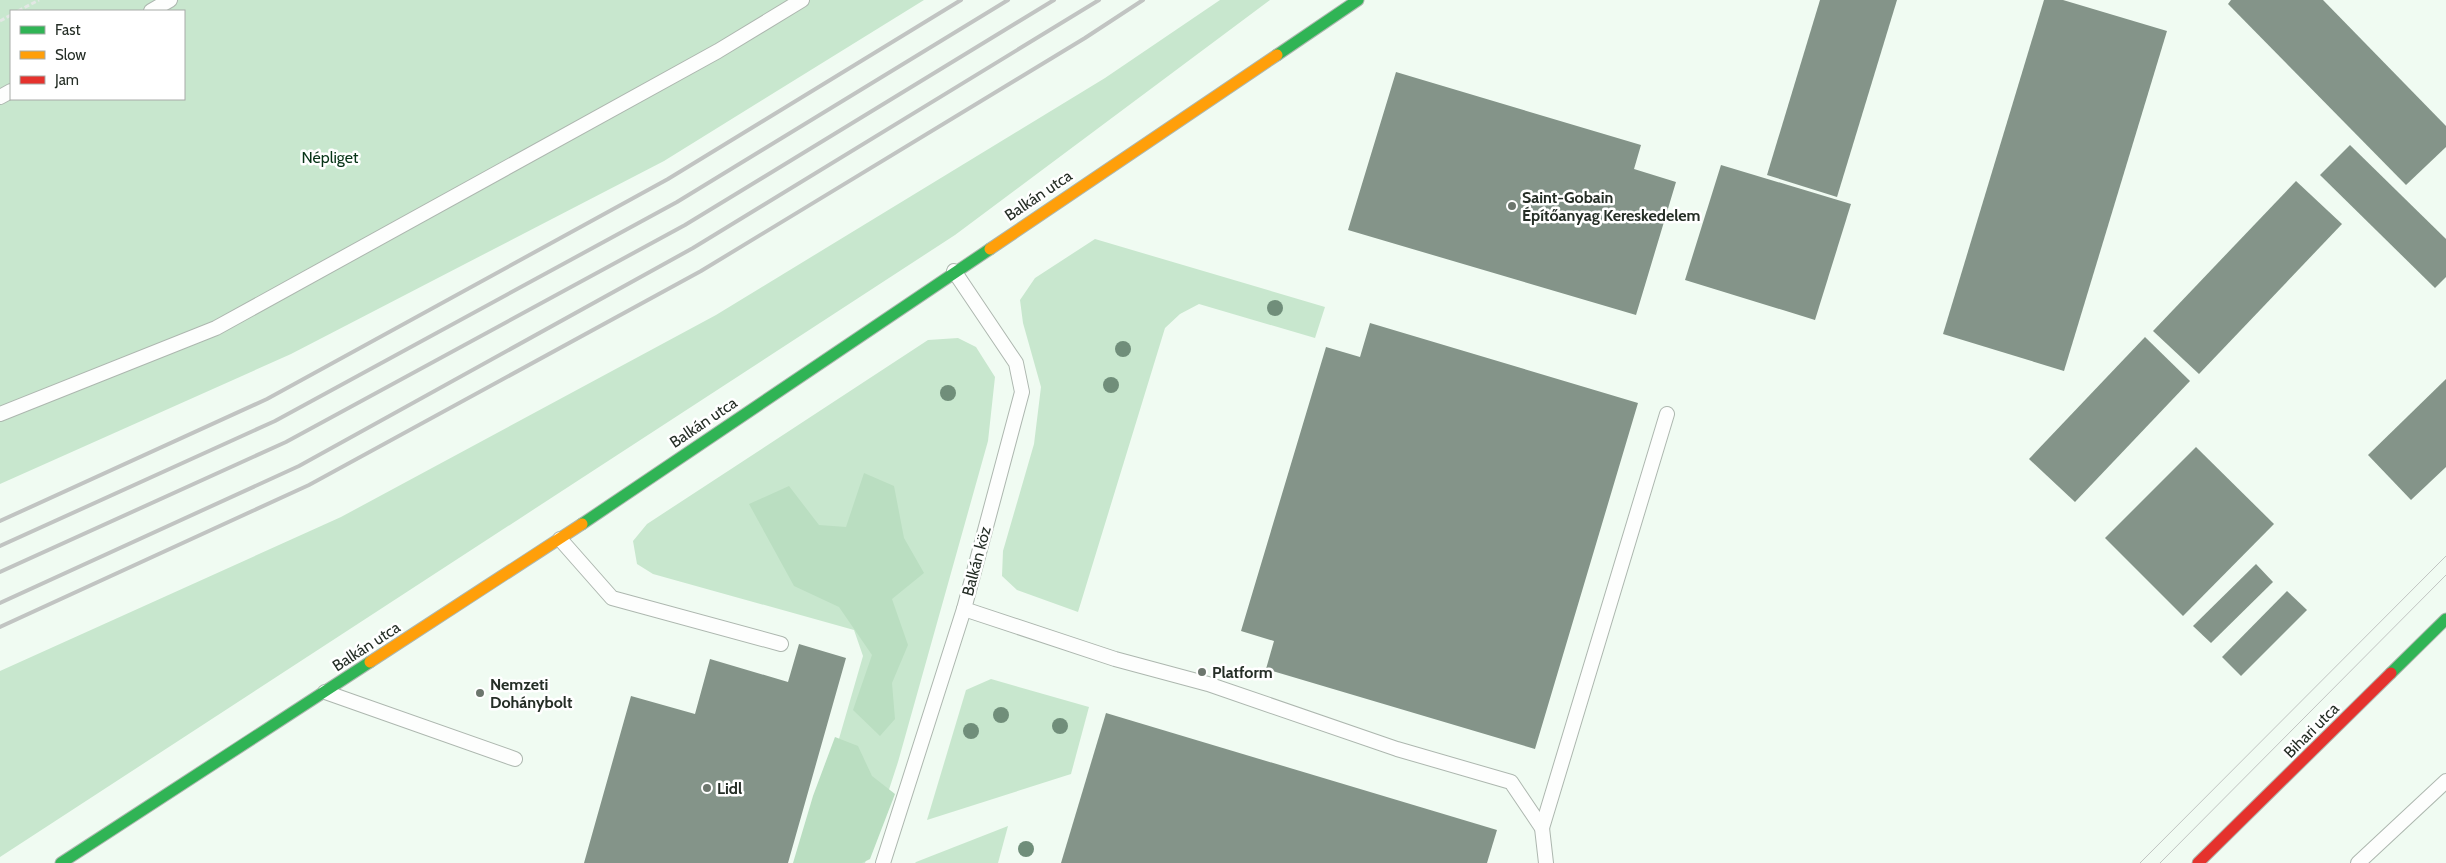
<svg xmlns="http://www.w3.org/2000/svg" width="2446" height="863" font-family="Cabin,sans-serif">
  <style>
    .green { fill: #c8e7ce; fill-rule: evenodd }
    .forest { fill: #badec1 }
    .building { fill: #849489 }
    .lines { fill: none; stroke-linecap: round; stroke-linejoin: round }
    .lane-casing { stroke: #adb7af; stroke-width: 16 }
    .fast-casing { stroke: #adb7af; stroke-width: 13 }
    .slow-casing { stroke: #adb7af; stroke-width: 13 }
    .jam-casing { stroke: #adb7af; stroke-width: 13 }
    .path { stroke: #e2e7e4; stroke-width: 3; stroke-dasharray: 5 2.5; stroke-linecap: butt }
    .lane { stroke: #fdfefd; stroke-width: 14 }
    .fast { stroke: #30b455; stroke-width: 11 }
    .slow { stroke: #ff9f0a; stroke-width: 11 }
    .jam { stroke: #e5322d; stroke-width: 11 }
    .tram { stroke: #c1c4c2; stroke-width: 1 }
    .rail { stroke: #c1c4c2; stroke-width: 4 }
    .tree { fill: #708e7a }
    .poi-dot { fill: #6c766d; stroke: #fff; stroke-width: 2 }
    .labels { text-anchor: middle; stroke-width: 5; stroke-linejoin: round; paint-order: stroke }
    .park-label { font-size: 16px; fill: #073417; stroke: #fff }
    .street-label { font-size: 16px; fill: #252e26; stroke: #fff }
    .poi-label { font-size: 16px; font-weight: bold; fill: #252e26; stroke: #fff; text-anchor: start }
  </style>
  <rect width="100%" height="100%" fill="#f0fbf2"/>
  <g class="green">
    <path d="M0 0H924L664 161 291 354 0 484ZM11 11H184V99H11Z"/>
    <path d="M1220 0H1270L955 235 0 857V671L341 517 716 315 1105 78Z"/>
    <path d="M1095 239 1325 307 1315 338 1199 304 1180 314 1165 328 1078 612 1017 590 1002 576 1003 551 1034 444 1041 387 1023 323 1020 300 1035 278Z"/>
    <path d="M958 338 976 347 995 377 988 441 898 762 865 863H803L863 656 854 630 653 574 637 564 633 541 647 524 928 340Z"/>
    <path d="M991 679 1089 707 1071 774 927 820 966 690Z"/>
    <path d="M1008 826 998 863H915L916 862Z"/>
  </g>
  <g class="forest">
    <path d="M864 473 894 486 904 538 924 573 892 599 908 645 892 683 895 719 880 736 853 710 872 655 839 607 794 586 749 504 789 486 819 525 846 527Z"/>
    <path d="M835 737 858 746 872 776 895 794 870 859 862 863H793L813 796Z"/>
  </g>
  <g class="building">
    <path d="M1820 0H1897L1837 197 1767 175Z"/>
    <path d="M2044 0H2063L2167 31 2064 371 1943 334Z"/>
    <path d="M2231 0H2323L2446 126V147L2406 185 2228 4Z"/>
    <path d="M1396 72 1641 145 1634 169 1676 182 1636 315 1348 230Z"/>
    <path d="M2350 145 2446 239V277L2435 288 2320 175Z"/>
    <path d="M1721 165 1851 204 1815 320 1685 280Z"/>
    <path d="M2296 181 2342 224 2199 374 2153 331Z"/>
    <path d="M1370 323 1638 403 1535 749 1266 669 1274 641 1241 631 1326 347 1360 357Z"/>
    <path d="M2145 337 2190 381 2075 502 2029 459Z"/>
    <path d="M2446 379V467L2411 500 2368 455Z"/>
    <path d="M2196 447 2274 524 2183 616 2105 538Z"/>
    <path d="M2256 564 2273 582 2211 643 2193 626Z"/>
    <path d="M2287 591 2307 610 2241 676 2222 657Z"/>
    <path d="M799 644 846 658 788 863H584L631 696 695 714 710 659 788 682Z"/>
    <path d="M1106 713 1497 830 1487 863H1061Z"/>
  </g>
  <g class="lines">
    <defs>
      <g id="lane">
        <path d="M151 11 170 0"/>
        <path d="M0 97 11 91"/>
        <path d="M0 414 216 328 718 51 802 0"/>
        <path d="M560 539 612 598 781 644"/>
        <path d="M964 609 1115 659 1208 684 1397 749 1511 782 1542 828 1546 863"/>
        <path d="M325 692 515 759"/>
        <path d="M1542 828 1667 414"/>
        <path d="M883 863 964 609 1022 392 1016 363 954 271"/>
        <path d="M2358 863 2446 781"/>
      </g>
      <g id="fast">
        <path d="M1277 55 1358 0"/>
        <path d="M582 524 990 249"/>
        <path d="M2391 673 2446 619"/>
        <path d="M61 863 370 662"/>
      </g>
      <g id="slow">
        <path d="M990 249 1277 55"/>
        <path d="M370 662 582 524"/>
      </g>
      <path id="jam" d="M2198 863 2391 673"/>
    </defs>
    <use href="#lane" class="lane-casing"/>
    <use href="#fast" class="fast-casing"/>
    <use href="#slow" class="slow-casing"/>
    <use href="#jam" class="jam-casing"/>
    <g class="path">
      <path d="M18 11 39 0"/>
      <path d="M0 21 11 15"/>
    </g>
    <use href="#lane" class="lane"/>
    <use href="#fast" class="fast"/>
    <use href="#slow" class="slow"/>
    <use href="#jam" class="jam"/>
    <g class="tram">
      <path d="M2140 863 2446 556"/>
      <path d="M2160 863 2446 575"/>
    </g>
    <g class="rail">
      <path d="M0 521 267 399 668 179 961 0"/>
      <path d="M0 546 275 421 677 202 1008 0"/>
      <path d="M0 572 286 442 685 225 1054 0"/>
      <path d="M0 603 299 466 693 248 1099 0"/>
      <path d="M0 627 309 485 701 271 1085 38 1143 0"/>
    </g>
  </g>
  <g class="tree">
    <circle cx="1275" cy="308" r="8"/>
    <circle cx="1123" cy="349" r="8"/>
    <circle cx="1111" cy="385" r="8"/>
    <circle cx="948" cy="393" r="8"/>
    <circle cx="1001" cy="715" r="8"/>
    <circle cx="1060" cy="726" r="8"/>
    <circle cx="971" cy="731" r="8"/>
    <circle cx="1026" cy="849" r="8"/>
  </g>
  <g class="poi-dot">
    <circle cx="1512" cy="206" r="5"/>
    <circle cx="1202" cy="672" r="5"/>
    <circle cx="480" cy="693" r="5"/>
    <circle cx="707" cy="788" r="5"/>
  </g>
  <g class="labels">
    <g class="park-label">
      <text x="330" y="163">Népliget</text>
    </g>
    <g class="street-label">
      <text transform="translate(1038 195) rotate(-34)" y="6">Balkán utca</text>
      <text transform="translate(703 422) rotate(-34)" y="6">Balkán utca</text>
      <text transform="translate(976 561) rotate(-75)" y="6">Balkán köz</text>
      <text transform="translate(366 646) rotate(-33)" y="6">Balkán utca</text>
      <text transform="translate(2311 730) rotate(-45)" y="6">Bihari utca</text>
    </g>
    <g class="poi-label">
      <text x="1522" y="203">Saint-Gobain<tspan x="1522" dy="18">Építőanyag Kereskedelem</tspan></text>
      <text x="1212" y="678">Platform</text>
      <text x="490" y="690">Nemzeti<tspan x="490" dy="18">Dohánybolt</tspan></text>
      <text x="717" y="794">Lidl</text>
    </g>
  </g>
  <rect x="10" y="10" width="175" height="90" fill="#ffffff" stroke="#a8aba8"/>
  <rect x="20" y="26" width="25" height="8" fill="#30b455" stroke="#a8aba8"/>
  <text x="55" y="35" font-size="15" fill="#252e26">Fast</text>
  <rect x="20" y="51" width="25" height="8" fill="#ff9f0a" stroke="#a8aba8"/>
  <text x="55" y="60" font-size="15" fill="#252e26">Slow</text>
  <rect x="20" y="76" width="25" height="8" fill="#e5322d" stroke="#a8aba8"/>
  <text x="55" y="85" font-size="15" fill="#252e26">Jam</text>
</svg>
